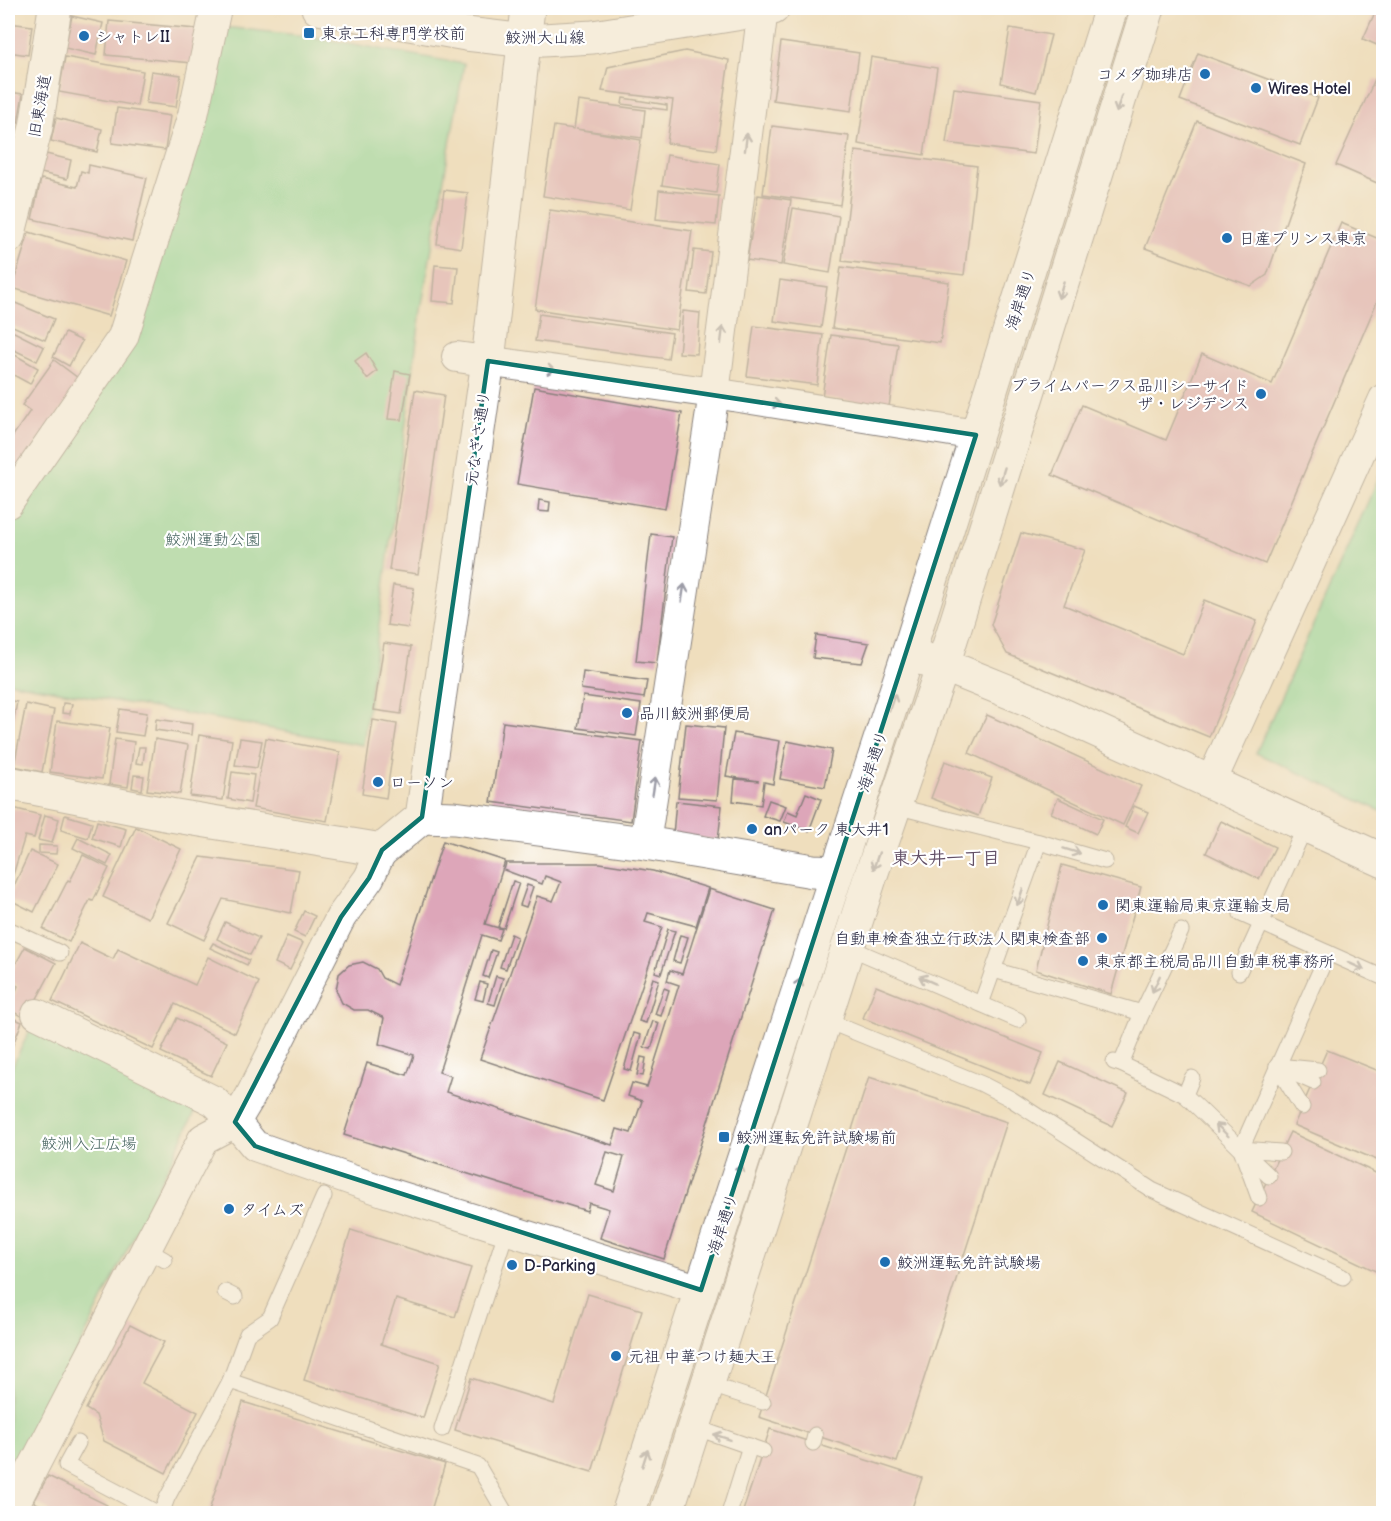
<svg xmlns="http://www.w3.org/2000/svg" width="1391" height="1521" font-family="'Balsamiq Sans','Klee One',sans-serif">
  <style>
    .green { fill: #85dca0; stroke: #547f6e; stroke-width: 1.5 }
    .building { fill: #dda6b9; fill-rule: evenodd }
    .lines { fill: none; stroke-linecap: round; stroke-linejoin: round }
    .service-casing { stroke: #88807c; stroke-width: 17 }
    .minor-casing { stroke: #88807c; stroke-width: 32 }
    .tertiary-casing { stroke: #88807c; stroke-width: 35 }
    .secondary-casing { stroke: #88807c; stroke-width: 35 }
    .primary-casing { stroke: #88807c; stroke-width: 35 }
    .service { stroke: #fff; stroke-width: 15 }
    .minor { stroke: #fff; stroke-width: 30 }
    .tertiary { stroke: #fff; stroke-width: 33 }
    .secondary { stroke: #fff; stroke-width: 33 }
    .primary { stroke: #fff; stroke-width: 33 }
    .oneway { stroke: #9c9ca7 }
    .marked { fill: none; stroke: #0f766e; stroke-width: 4.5; stroke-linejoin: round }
    .poi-dot { fill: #1f6fb2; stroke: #fff; stroke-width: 2 }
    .labels { text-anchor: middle; stroke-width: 4.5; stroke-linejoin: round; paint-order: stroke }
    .poi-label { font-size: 16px; fill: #22223b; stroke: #fff; text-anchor: start }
    .street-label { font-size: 16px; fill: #22223b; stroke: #fff }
    .park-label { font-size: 16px; fill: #45635e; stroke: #fff }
    .neighbourhood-label { font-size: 18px; font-weight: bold; fill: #635067; stroke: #fff }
  </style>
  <rect width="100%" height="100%" fill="#fff"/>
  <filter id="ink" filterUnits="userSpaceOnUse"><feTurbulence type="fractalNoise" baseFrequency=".0167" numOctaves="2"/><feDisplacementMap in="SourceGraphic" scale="12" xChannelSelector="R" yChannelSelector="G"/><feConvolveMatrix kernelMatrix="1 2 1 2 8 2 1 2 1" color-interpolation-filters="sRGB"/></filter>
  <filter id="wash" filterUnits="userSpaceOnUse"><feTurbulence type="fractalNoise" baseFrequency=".008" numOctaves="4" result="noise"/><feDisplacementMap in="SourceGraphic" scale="24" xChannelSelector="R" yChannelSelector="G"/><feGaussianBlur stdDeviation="1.35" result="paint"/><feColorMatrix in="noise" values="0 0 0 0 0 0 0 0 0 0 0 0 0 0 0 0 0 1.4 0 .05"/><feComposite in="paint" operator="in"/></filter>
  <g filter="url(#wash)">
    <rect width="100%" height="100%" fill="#efdebd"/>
    <g class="green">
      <path d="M224 27 308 36 464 64 421 310 363 745 8 682V523L128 348Z"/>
      <path d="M1383 468 1384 812H1383L1256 753Z"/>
      <path d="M32 1026 198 1106 8 1492V1075Z"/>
    </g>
    <g id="blocks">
      <g class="building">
        <path d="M1377 8H1384V48L1363 39Z"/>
        <path d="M72 16 103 23 96 55 65 48Z"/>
        <path d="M109 21 196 29 192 63 106 55Z"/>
        <path d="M8 23 32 26 28 55 8 52Z"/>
        <path d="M1010 28 1051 35 1036 92 1001 83Z"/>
        <path d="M781 42 859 53 851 111 773 100Z"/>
        <path d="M685 51 729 60 716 150 667 143 673 100 602 91 608 67Z"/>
        <path d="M1198 53 1318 98 1300 145 1180 100Z"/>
        <path d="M65 57 143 71 137 106 59 92Z"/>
        <path d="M871 57 937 68 924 155 858 144Z"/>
        <path d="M151 71 181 75 176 107 146 103Z"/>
        <path d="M1375 79 1384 83V186L1336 165Z"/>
        <path d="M954 88 1041 100 1034 154 946 143Z"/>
        <path d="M8 92 23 94 18 123 8 121Z"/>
        <path d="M623 98 667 105V110L622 104Z"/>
        <path d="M578 101 645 110 642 138 576 129 641 140 630 210 543 196 554 126 574 129Z"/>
        <path d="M117 108 170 116 165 150 112 143Z"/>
        <path d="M56 118 102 129 97 152 51 141Z"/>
        <path d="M1197 121 1306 164 1267 275 1251 286 1145 248Z"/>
        <path d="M772 126 849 136 840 205 763 194Z"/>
        <path d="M8 136 17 138 10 165 8 164Z"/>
        <path d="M855 151 977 166 964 275 842 261Z"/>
        <path d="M46 154 71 160 67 179 41 173Z"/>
        <path d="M667 155 720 164 716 193 662 185Z"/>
        <path d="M89 165 147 178 132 241 32 219 41 179 77 187 81 171 88 173Z"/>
        <path d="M444 190 468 193 461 248 437 244Z"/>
        <path d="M659 190 719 196 716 225 656 219Z"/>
        <path d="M758 195 791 200 781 265 747 260Z"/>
        <path d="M793 208 839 216 830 273 783 265Z"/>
        <path d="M550 210 692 231 677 330 535 309Z"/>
        <path d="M1341 223 1384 241V285L1265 564 1052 475 1082 405 1166 440 1202 354 1272 384Z"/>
        <path d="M29 232 126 261 109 316 12 288Z"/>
        <path d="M694 250 711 252 706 294 689 292Z"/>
        <path d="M435 265 458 267 454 303 432 301Z"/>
        <path d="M841 267 949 282 940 343 832 328Z"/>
        <path d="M780 280 827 287 821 328 774 321Z"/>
        <path d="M8 300 54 319 45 340 8 324Z"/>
        <path d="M683 311 700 313 697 354 679 353Z"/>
        <path d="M539 314 672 333 668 359 535 341Z"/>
        <path d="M754 326 823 335 817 385 747 376Z"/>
        <path d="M8 329 44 347 37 361 8 347Z"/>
        <path d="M65 333 82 341 69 366 53 357Z"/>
        <path d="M831 335 898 344 889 407 822 397Z"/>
        <path d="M8 351 38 368 30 384 8 372Z"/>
        <path d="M366 353 377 371 367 379 355 361Z"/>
        <path d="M54 360 82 381 8 485V443L30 411 22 405Z"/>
        <path d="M395 371 410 374 402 420 388 419Z"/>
        <path d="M534 387 682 413 665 509 517 484Z"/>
        <path d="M415 390 444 395 418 574 389 570Z"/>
        <path d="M539 500 550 502 549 512 538 511Z"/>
        <path d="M1021 533 1085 550 1064 605 1183 654 1204 600 1257 621 1209 737 1007 654 991 625Z"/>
        <path d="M651 534 672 537 657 663 636 661Z"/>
        <path d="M393 585 414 588 408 628 387 625Z"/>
        <path d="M816 635 869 643 862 663 813 658Z"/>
        <path d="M384 643 411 647 401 714 374 710Z"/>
        <path d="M583 672 647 681 644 698 581 689Z"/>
        <path d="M583 696 641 704 636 736 578 728Z"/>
        <path d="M8 700 17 702 9 745H8Z"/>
        <path d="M63 703 72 704 70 714 62 713Z"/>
        <path d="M26 704 54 710 42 772 14 766Z"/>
        <path d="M120 709 147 713 143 736 116 732Z"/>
        <path d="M987 715 1141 786 1123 825 969 753Z"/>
        <path d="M156 719 192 724 191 735 155 730Z"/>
        <path d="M373 720 397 724 386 798 362 794Z"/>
        <path d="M57 721 110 728 102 779 50 772Z"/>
        <path d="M503 722 642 741 631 821 491 802Z"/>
        <path d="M686 724 724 728 717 800 678 797Z"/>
        <path d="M734 733 780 741 773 784 764 782 761 805 733 801 735 779 759 781 726 776Z"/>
        <path d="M199 735 232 740 223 800 190 796Z"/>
        <path d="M240 738 262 741 257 768 235 765Z"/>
        <path d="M266 738 340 752 327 821 253 808Z"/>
        <path d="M115 739 134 742 128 787 109 784Z"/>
        <path d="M155 739 188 745 180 794 147 790Z"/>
        <path d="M787 741 832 750 825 787 780 779Z"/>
        <path d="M139 747H145L143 764 136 763Z"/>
        <path d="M945 761 992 778 978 816 931 798Z"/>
        <path d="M232 772 254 775 250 803 228 799Z"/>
        <path d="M134 775 144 776 142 790 132 788Z"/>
        <path d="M806 793 821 799 809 831 784 822 788 811 797 815Z"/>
        <path d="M1058 798 1103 819 1096 834 1051 813Z"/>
        <path d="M769 800 786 806 780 821 763 816Z"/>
        <path d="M676 801 722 806 718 840 673 835Z"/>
        <path d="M1134 806 1148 812 1138 833 1125 827Z"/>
        <path d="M13 808 40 815 34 838 25 836 13 875 8 873V825Z"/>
        <path d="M45 815 59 819 52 843 38 840Z"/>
        <path d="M65 815 92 823 88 838 61 830Z"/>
        <path d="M97 821 126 829 121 847 92 838Z"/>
        <path d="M1221 821 1275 847 1259 879 1206 853Z"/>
        <path d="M136 827 181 849 148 918 103 897Z"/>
        <path d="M78 838 112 855 107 865 73 848Z"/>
        <path d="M443 841 505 861 485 924 502 929 498 940 482 935 439 1072 451 1076 446 1092 612 1145 617 1129 631 1133 642 1101 628 1096 632 1083 647 1087 679 985 667 981 670 970 682 974 709 889 775 910 664 1259 600 1238 609 1209 589 1203 587 1211 344 1135 367 1063 407 1075 414 1055 379 1044 384 1018 368 1010H354L342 1003 336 990 339 974 349 965 363 962 377 969 382 978 396 985ZM607 1152 624 1157 614 1191 596 1185Z"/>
        <path d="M39 845 57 846 56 854 39 853Z"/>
        <path d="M30 851 58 864 34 912 8 899Z"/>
        <path d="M83 855 109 868 93 901 90 900 69 942 43 929 68 880 70 881Z"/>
        <path d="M201 857 299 870 291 913 223 899 204 940 168 923Z"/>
        <path d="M506 863H600L653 871 708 888 696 926 648 913 645 922 662 927 603 1100 480 1059 537 896 553 901 561 882 545 876 542 884 504 870Z"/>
        <path d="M1062 865 1141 887 1111 994 1036 970Z"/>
        <path d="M513 881 519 883 504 928 498 927Z"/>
        <path d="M527 885 533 887 526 907 520 905Z"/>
        <path d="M304 911 315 916 305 937 294 932Z"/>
        <path d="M225 922 259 938 250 955 217 939Z"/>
        <path d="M668 929 675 931 661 974 655 972Z"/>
        <path d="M511 934 517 937 506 969 500 967Z"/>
        <path d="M680 935 688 937 680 963 673 961Z"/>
        <path d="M287 936 303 943 290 970 275 963Z"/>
        <path d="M80 943 113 959 118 949 195 985 208 957 259 982 235 1033 175 1004 153 1049 52 1001Z"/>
        <path d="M213 943 249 960 247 965 210 948Z"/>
        <path d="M25 947 56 963 26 1019 8 1009 18 986 8 980V978Z"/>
        <path d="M491 950 497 952 488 978 483 976Z"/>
        <path d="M496 976 503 978 495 1005 488 1003Z"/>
        <path d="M653 978 659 980 646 1023 639 1021Z"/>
        <path d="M480 982 487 984 483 1001 475 999Z"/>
        <path d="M876 986 1043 1053 1030 1085 863 1018Z"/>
        <path d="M664 988 669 990 661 1016 655 1014Z"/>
        <path d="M8 1016 22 1022 8 1057Z"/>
        <path d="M177 1018 227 1042 211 1076 161 1052Z"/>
        <path d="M653 1021 659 1023 651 1049 644 1047Z"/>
        <path d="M634 1033 641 1035 631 1071 624 1069Z"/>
        <path d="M1327 1050 1384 1073V1163L1294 1125Z"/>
        <path d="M641 1057 646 1058 643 1076 637 1075Z"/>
        <path d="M1060 1062 1128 1093 1112 1126 1045 1095Z"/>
        <path d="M869 1077 1007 1122 897 1462 759 1417Z"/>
        <path d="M1290 1132 1384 1177V1275L1252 1212Z"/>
        <path d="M351 1230 471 1268 455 1317 396 1299 381 1344 440 1363 423 1418 304 1380Z"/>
        <path d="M588 1294 642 1310 592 1472 455 1430 471 1378 554 1404Z"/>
        <path d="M130 1325 164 1342 142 1383 198 1412 166 1473 104 1441 96 1415 86 1409Z"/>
        <path d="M243 1402 445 1464 430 1514H208Z"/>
        <path d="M770 1429 922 1478 910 1514H742Z"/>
        <path d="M48 1476 107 1505 103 1514H48L50 1510 34 1502Z"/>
      </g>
    </g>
  </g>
  <g filter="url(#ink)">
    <use href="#blocks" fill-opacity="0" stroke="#88807c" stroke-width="1.5"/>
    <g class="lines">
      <defs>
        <g id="service">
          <path d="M895 806 1039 842 1105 861"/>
          <path d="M1241 914 1384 978"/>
          <path d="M8 929 60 953"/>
          <path d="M848 947 1018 1020"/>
          <path d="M994 970 1142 1013 1181 931"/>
          <path d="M1239 972 1306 825"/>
          <path d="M981 1004 1039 842"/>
          <path d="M825 1020 982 1084 1011 1099 1152 1190 1343 1277"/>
          <path d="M1114 1062 1121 1064 1142 1013"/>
          <path d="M1121 1064 1185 1095 1192 1078"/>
          <path d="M1277 1066 1302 1107"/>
          <path d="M1277 1066 1318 1070"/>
          <path d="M1288 1071 1313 1082"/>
          <path d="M1185 1095 1241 1149 1259 1198"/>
          <path d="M1241 1149 1328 953"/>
          <path d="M1241 1149 1281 1152"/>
          <path d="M1245 1153 1269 1176"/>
          <path d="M146 1249 165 1260"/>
          <path d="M225 1292 235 1297"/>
          <path d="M230 1381 247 1334 270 1318 324 1196"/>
          <path d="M708 1384 763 1402"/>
          <path d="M694 1427 763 1451"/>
          <path d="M442 1429 507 1229"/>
          <path d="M78 1443 66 1465 159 1514"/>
          <path d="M813 1443 815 1435"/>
          <path d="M161 1514 167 1498 230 1381 478 1466 506 1514"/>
          <path d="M729 1514 750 1446"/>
        </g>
        <g id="minor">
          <path d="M457 357 714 393 976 435"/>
          <path d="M8 503 123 337 193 115 216 8"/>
          <path d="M1211 782 1384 399"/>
          <path d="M645 843 714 393 763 9"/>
          <path d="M37 1014 214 1101 235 1122 255 1146 386 1192 701 1290"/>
          <path d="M9 1514 203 1139 235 1122 250 1097 341 917 369 878 382 850"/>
        </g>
        <g id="tertiary">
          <path d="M8 237 36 127 55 8"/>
          <path d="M908 654 943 665 1032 701 1384 861"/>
          <path d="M8 783 170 815 382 850 422 817 488 361 528 8"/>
          <path d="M422 817 454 818 645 843 813 871 836 872"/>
        </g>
        <path id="secondary" d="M318 8 466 34 526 41 593 37 773 8"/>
        <g id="primary">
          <path d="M628 1514 908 654 1111 8"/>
          <path d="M666 1514 870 878 943 665 1148 8"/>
        </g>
      </defs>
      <use href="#service" class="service-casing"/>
      <use href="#minor" class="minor-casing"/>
      <use href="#tertiary" class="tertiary-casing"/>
      <use href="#secondary" class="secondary-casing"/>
      <use href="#primary" class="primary-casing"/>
      <use href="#service" class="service"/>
      <use href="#minor" class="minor"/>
      <use href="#tertiary" class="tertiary"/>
      <use href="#secondary" class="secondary"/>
      <use href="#primary" class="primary"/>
    </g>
    <defs><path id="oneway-shaft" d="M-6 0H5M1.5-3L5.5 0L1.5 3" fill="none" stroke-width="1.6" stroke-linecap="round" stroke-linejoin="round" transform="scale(1.5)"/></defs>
    <g class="oneway">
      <use href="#oneway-shaft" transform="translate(1119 104) rotate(107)"/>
      <use href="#oneway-shaft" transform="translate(746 142) rotate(-83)"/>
      <use href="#oneway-shaft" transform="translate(1061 290) rotate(107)"/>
      <use href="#oneway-shaft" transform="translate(722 335) rotate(-83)"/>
      <use href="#oneway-shaft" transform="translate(546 369) rotate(8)"/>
      <use href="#oneway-shaft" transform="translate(772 403) rotate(9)"/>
      <use href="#oneway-shaft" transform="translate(1002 476) rotate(107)"/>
      <use href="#oneway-shaft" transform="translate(683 593) rotate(-81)"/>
      <use href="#oneway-shaft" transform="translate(892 702) rotate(-71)"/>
      <use href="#oneway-shaft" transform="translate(654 786) rotate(-81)"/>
      <use href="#oneway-shaft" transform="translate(1072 851) rotate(17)"/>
      <use href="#oneway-shaft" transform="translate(876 861) rotate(109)"/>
      <use href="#oneway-shaft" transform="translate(1020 897) rotate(109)"/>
      <use href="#oneway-shaft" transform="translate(1356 966) rotate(24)"/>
      <use href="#oneway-shaft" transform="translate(927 980) rotate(-156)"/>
      <use href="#oneway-shaft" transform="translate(1156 984) rotate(115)"/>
      <use href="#oneway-shaft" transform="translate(798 987) rotate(-72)"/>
      <use href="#oneway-shaft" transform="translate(1222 1130) rotate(-136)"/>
      <use href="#oneway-shaft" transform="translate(739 1173) rotate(-72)"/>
      <use href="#oneway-shaft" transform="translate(722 1437) rotate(-161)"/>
      <use href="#oneway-shaft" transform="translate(645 1458) rotate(-72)"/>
    </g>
  </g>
  <path d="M0 0H1391V1521H0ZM488 361 976 435 701 1290 275 1153 255 1146 235 1122 341 917 369 878 382 850 422 817Z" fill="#efdebd" fill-opacity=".55" fill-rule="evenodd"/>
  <path class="marked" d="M488 361 976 435 701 1290 275 1153 255 1146 235 1122 341 917 369 878 382 850 422 817Z"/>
  <g class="poi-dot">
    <rect x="303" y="27" width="12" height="12" rx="3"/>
    <circle cx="84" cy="36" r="6"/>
    <circle cx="1205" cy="74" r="6"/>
    <circle cx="1256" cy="88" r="6"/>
    <circle cx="1227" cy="238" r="6"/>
    <circle cx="1261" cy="394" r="6"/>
    <circle cx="627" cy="713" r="6"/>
    <circle cx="378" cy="782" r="6"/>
    <circle cx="752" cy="829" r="6"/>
    <circle cx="1103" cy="905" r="6"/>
    <circle cx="1102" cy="938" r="6"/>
    <circle cx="1083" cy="961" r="6"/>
    <rect x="718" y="1131" width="12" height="12" rx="3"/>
    <circle cx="229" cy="1209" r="6"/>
    <circle cx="885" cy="1262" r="6"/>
    <circle cx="512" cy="1265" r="6"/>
    <circle cx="616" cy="1356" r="6"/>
  </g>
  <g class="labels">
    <g class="poi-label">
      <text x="321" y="39">東京工科専門学校前</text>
      <text x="96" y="42">シャトレII</text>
      <text x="1193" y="80" text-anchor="end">コメダ珈琲店</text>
      <text x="1268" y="94">Wires Hotel</text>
      <text x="1239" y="244">日産プリンス東京</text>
      <text x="1249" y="391" text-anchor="end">プライムパークス品川シーサイド<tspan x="1249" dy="18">ザ・レジデンス</tspan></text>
      <text x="639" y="719">品川鮫洲郵便局</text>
      <text x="390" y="788">ローソン</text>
      <text x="764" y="835">anパーク 東大井1</text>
      <text x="1115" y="911">関東運輸局東京運輸支局</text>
      <text x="1090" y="944" text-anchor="end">自動車検査独立行政法人関東検査部</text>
      <text x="1095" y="967">東京都主税局品川自動車税事務所</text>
      <text x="736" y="1143">鮫洲運転免許試験場前</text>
      <text x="241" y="1215">タイムズ</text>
      <text x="897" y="1268">鮫洲運転免許試験場</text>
      <text x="524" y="1271">D-Parking</text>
      <text x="628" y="1362">元祖 中華つけ麺大王</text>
    </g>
    <g class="street-label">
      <text x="545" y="43">鮫洲大山線</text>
      <text transform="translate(39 106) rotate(-80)" y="6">旧東海道</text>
      <text transform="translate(1020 299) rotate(-72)" y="6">海岸通り</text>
      <text transform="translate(477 438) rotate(-82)" y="6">元なぎさ通り</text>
      <text transform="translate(872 761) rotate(-72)" y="6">海岸通り</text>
      <text transform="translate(722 1224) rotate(-72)" y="6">海岸通り</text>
    </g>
    <g class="park-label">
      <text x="213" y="545">鮫洲運動公園</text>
      <text x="89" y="1149">鮫洲入江広場</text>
    </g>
    <g class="neighbourhood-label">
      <text x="946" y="864">東大井一丁目</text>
    </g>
  </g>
  <rect width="1391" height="1521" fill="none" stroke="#fff" stroke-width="30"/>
</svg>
